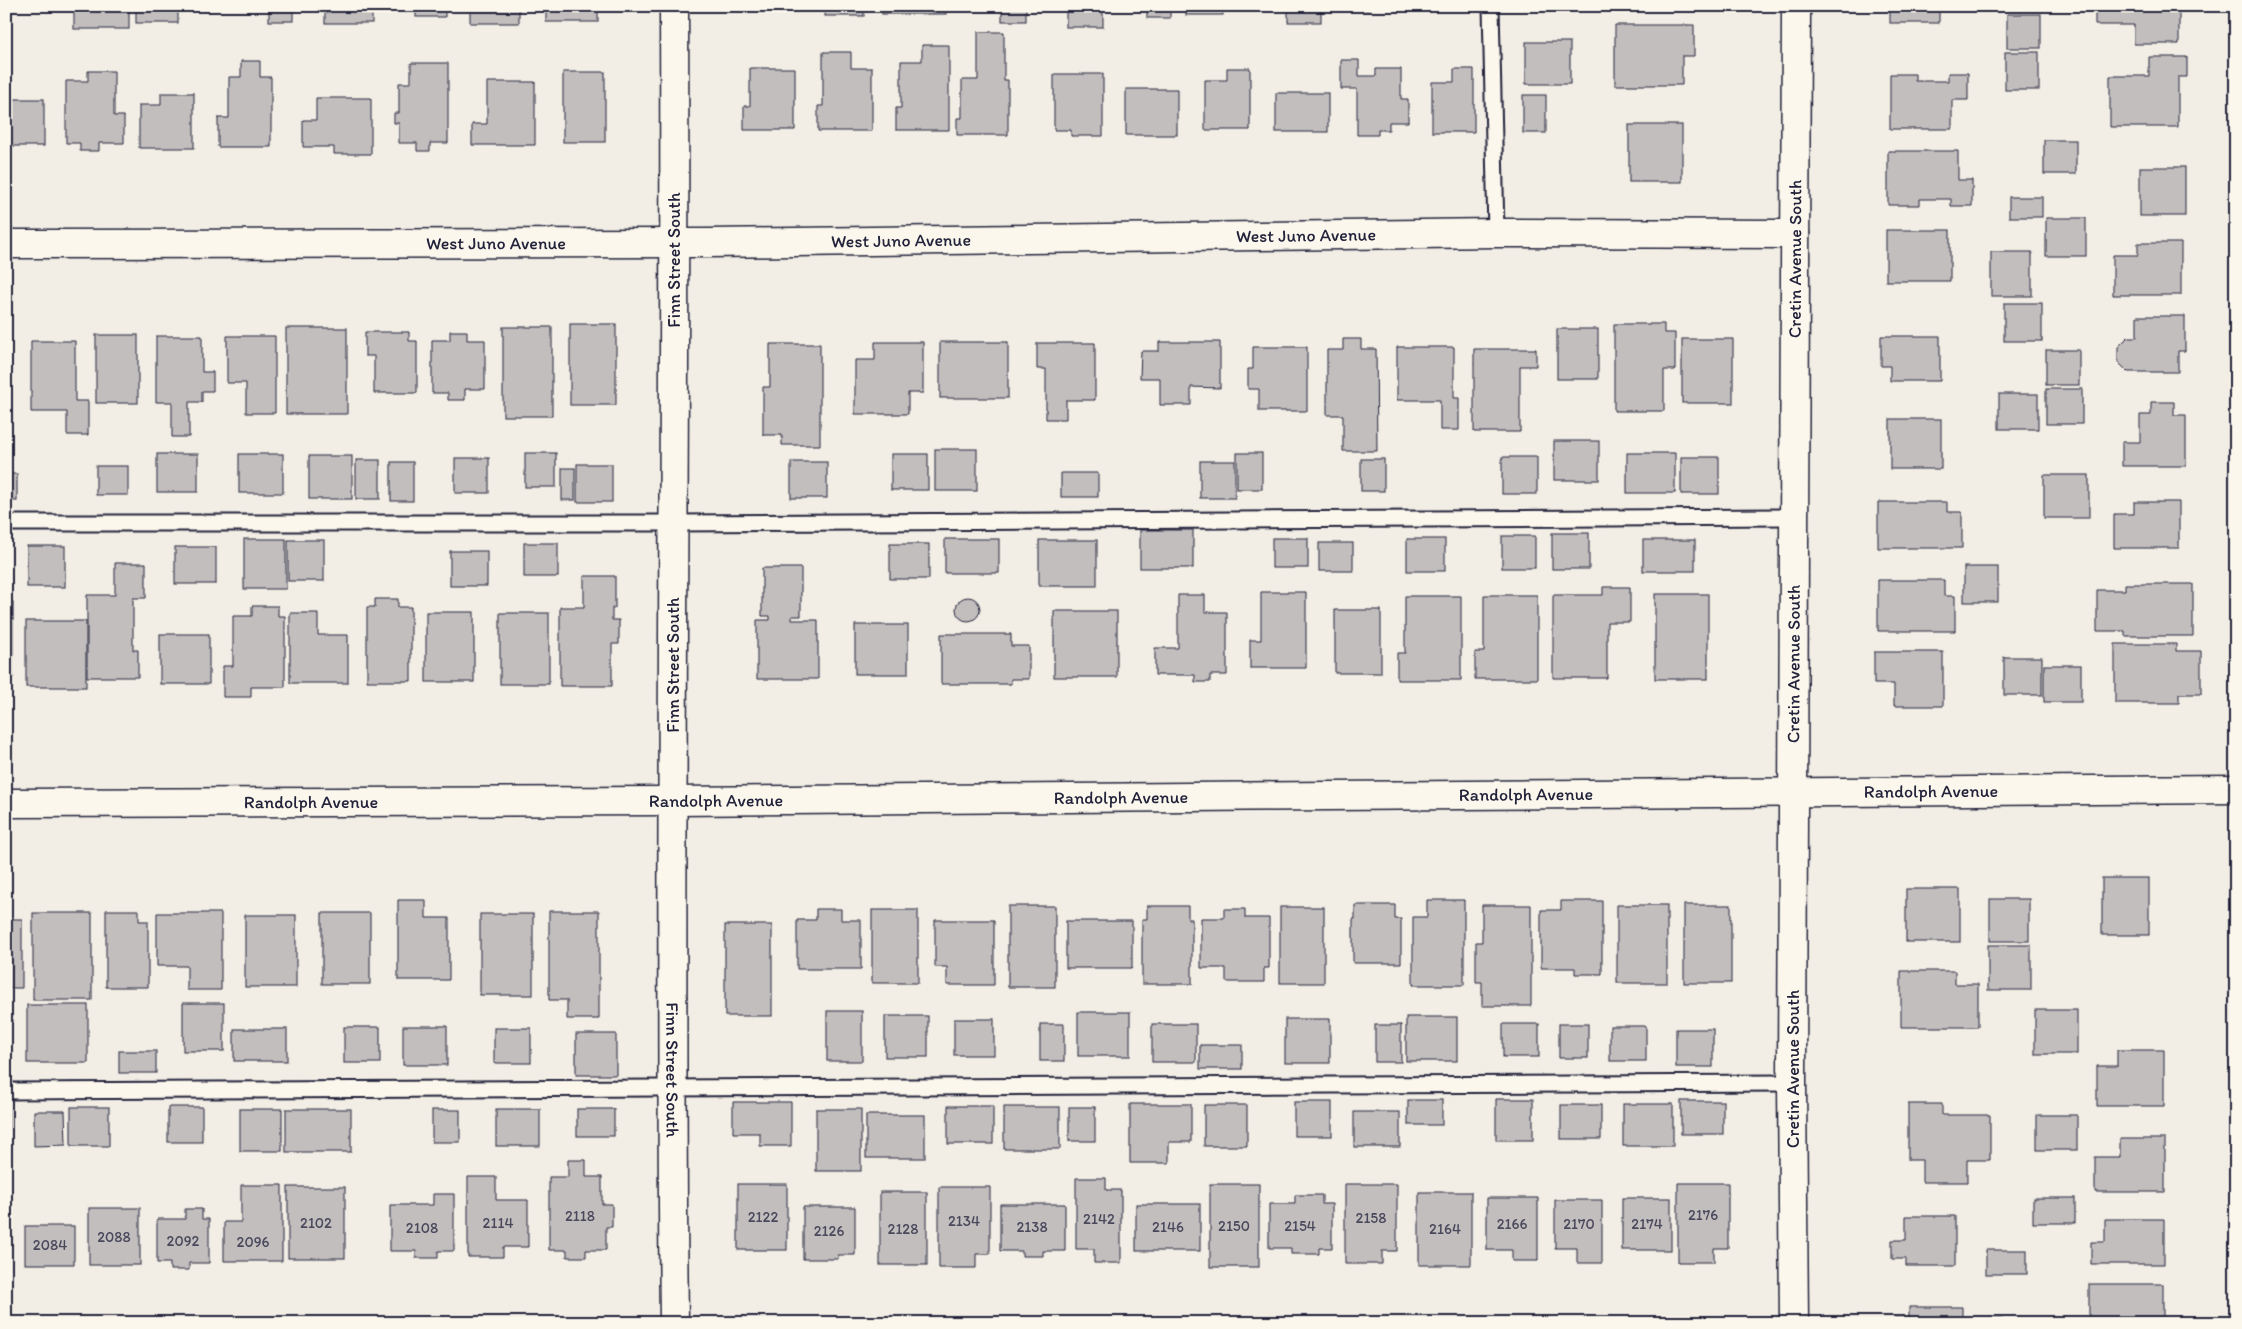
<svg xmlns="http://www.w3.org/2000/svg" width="2242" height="1329" font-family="Itim,sans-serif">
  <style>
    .building { fill: #c2bebe; stroke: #22223b }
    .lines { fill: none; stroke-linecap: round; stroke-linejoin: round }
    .lane-casing { stroke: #22223b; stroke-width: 19 }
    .street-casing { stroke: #22223b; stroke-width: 31 }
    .secondary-casing { stroke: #22223b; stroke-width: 31 }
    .lane { stroke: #fbf7ec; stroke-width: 15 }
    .street { stroke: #fbf7ec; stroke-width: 28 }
    .secondary { stroke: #fbf7ec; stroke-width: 28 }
    .labels { text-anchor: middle; stroke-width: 5; stroke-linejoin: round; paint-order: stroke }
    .number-label { font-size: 15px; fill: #4a495c }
    .street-label { font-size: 18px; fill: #22223b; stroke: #fbf7ec }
  </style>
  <rect width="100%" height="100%" fill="#f2eee5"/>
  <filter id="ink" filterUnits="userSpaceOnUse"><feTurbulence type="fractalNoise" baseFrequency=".02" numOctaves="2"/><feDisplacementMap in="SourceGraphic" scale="10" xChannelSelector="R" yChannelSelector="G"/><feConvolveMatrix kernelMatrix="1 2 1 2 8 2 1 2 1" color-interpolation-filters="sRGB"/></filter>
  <g filter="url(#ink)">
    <g class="building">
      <rect x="74" y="6" width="55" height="23"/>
      <rect x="136" y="6" width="42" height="17"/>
      <rect x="269" y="6" width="24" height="15"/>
      <rect x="325" y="6" width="47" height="17"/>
      <rect x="416" y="6" width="29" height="11"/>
      <rect x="470" y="6" width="49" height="17"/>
      <rect x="546" y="6" width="52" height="16"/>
      <rect x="759" y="6" width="39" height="6"/>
      <rect x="825" y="6" width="39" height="10"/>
      <rect x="882" y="6" width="64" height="8"/>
      <rect x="1002" y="6" width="24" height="15"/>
      <rect x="1066" y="6" width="37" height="21"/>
      <rect x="1147" y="6" width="23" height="12"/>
      <rect x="1186" y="6" width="37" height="9"/>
      <rect x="1288" y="6" width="33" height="16"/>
      <rect x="1340" y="6" width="29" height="4"/>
      <rect x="1890" y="6" width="49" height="17"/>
      <path d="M2095 6H2179V44H2134V25H2095Z"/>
      <rect x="2007" y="14" width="34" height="34"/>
      <path d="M1615 25H1694V56H1682V85H1615Z"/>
      <path d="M978 32H1004V80H1008V135H957V118H962V80H978Z"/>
      <rect x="1526" y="42" width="44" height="42"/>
      <path d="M922 45H949V130H896V108H901V61H922Z"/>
      <path d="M823 52H851V68H872V131H818V106H823Z"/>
      <rect x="2005" y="52" width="34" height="38"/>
      <path d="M2149 57H2187V77H2178V127H2110V76H2149Z"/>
      <path d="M1341 60H1359V76H1376V69H1401V99H1408V122H1389V130H1378V135H1357V89H1341Z"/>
      <path d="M241 61H260V77H271V147H218V118H229V77H241Z"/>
      <path d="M411 63H448V143H430V151H417V143H399V123H394V113H399V83H411Z"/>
      <path d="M750 68H795V130H744V106H750Z"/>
      <path d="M1227 68H1250V130H1205V80H1227Z"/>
      <path d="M1454 69H1474V132H1432V82H1454Z"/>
      <path d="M88 71H114V116H124V143H99V151H80V143H66V81H88Z"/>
      <rect x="563" y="72" width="42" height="70"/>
      <path d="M1948 73H1968V100H1952V129H1890V74H1915V81H1948Z"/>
      <path d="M1054 74H1103V136H1071V130H1054Z"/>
      <path d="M487 82H535V145H472V124H487Z"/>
      <rect x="1126" y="89" width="51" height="46"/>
      <path d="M161 93H194V148H139V105H161Z"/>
      <rect x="1276" y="93" width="52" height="39"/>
      <rect x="1523" y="95" width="23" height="38"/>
      <path d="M316 98H371V154H334V147H303V120H316Z"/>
      <rect x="6" y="99" width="38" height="47"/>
      <rect x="1629" y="125" width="53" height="57"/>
      <rect x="2044" y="140" width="32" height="34"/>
      <path d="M1888 151H1958V180H1972V206H1951V199H1920V205H1888Z"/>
      <rect x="2140" y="167" width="45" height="49"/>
      <rect x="2009" y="197" width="33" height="20"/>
      <rect x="2046" y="218" width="40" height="38"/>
      <rect x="1886" y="230" width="64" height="51"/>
      <path d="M2138 243H2181V295H2113V255H2138Z"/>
      <rect x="1991" y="252" width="41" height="44"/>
      <rect x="2004" y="303" width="38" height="38"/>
      <path d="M2137 316H2185V351H2178V372H2128L2118 362V347L2128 337H2137Z"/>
      <rect x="570" y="324" width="46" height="81"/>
      <path d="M1614 324H1664V333H1675V370H1664V411H1614Z"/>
      <rect x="503" y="327" width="49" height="89"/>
      <rect x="286" y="328" width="61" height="86"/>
      <rect x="1557" y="329" width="41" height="50"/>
      <path d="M450 331H467V340H485V389H465V400H448V393H432V340H450Z"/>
      <path d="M365 332H409V341H417V393H374V356H365Z"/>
      <rect x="96" y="335" width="42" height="68"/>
      <path d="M156 336H202V372H213V391H202V402H189V437H172V402H156Z"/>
      <path d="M227 336H275V413H246V383H227Z"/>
      <path d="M1881 336H1940V381H1890V366H1881Z"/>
      <path d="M1343 339H1361V349H1376L1377 451H1343V415H1327V350H1343Z"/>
      <rect x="1682" y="339" width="51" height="64"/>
      <path d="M31 341H75V401H88V435H67V412H31Z"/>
      <path d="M875 342H923V393H908V414H855V360H875Z"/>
      <rect x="940" y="342" width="68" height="56"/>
      <path d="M1159 342H1220V388L1191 387V405H1160V378H1140L1141 351H1159Z"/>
      <path d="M1037 343H1095V400H1066V419H1046V369H1037Z"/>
      <path d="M770 344H820V445H782V435H763V387H770Z"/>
      <path d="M1253 347H1307V411H1259V389H1248V369H1253Z"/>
      <path d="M1397 347H1454V398H1459V430H1440V400H1397Z"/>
      <path d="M1474 349H1536V366H1520V432H1474Z"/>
      <rect x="2046" y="350" width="33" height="35"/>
      <rect x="2046" y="389" width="36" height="35"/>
      <rect x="1999" y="394" width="39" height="35"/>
      <path d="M2151 402H2174V415H2186V466H2122V442H2140V415H2151Z"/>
      <rect x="1890" y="419" width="51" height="50"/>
      <rect x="1554" y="441" width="45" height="39"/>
      <rect x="935" y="449" width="42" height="42"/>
      <rect x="525" y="453" width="31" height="34"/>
      <rect x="1237" y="453" width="25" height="36"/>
      <rect x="1627" y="453" width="48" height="40"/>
      <rect x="157" y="454" width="41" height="38"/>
      <rect x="239" y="454" width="44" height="39"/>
      <rect x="891" y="454" width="37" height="36"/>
      <rect x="309" y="456" width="43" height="43"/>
      <rect x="1502" y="457" width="35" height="37"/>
      <rect x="1681" y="457" width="38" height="37"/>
      <rect x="455" y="458" width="34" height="35"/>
      <rect x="1361" y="459" width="23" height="32"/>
      <rect x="356" y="460" width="24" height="39"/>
      <rect x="1200" y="461" width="35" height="37"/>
      <rect x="391" y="462" width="22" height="39"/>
      <rect x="791" y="462" width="36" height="36"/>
      <rect x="577" y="464" width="35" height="38"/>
      <rect x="96" y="466" width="32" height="29"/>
      <rect x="562" y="468" width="13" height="32"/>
      <rect x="1061" y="473" width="37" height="24"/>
      <rect x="6" y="474" width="11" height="27"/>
      <rect x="2044" y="475" width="45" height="43"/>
      <path d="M1878 502H1947V512H1962V548H1878Z"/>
      <path d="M2134 502H2179V548H2114V514H2134Z"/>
      <rect x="1140" y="530" width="53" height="38"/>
      <rect x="1552" y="533" width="37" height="36"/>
      <rect x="1502" y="536" width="33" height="32"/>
      <rect x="1272" y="538" width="36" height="30"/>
      <rect x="244" y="539" width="42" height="50"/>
      <rect x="945" y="539" width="54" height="34"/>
      <rect x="1407" y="539" width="38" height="32"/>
      <rect x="288" y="540" width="36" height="41"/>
      <rect x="1039" y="540" width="58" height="46"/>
      <rect x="1643" y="540" width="52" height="31"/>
      <rect x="524" y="543" width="34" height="34"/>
      <rect x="1319" y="543" width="34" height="28"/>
      <rect x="890" y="544" width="39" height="35"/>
      <rect x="27" y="546" width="38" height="41"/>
      <rect x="175" y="547" width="41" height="37"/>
      <rect x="450" y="551" width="37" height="35"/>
      <path d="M115 563H146V598H133V650H138V677H87V595H115Z"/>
      <rect x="1964" y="567" width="34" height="35"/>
      <path d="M762 568H801V616H792V620H818V679H757V620H770V616H762Z"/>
      <path d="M584 576H615V608H612V620H619V644H612V686H560V607H584Z"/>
      <path d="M1878 580H1944V596H1955V631H1878Z"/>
      <path d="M2125 584H2193V636H2125V631H2097V590H2125Z"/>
      <path d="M1603 587H1630V622H1607V678H1553V595H1603Z"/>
      <path d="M1261 592H1306V668H1250V640H1261Z"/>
      <rect x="1655" y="594" width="53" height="85"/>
      <path d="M1178 595H1205V612H1227V675H1210V682H1195V675H1155V648H1178Z"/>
      <path d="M1484 595H1537V679H1475V652H1484Z"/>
      <path d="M1405 596H1461V680H1397V653H1405Z"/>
      <circle cx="968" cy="609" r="12"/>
      <path d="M375 599H398V607H411V681H367V607H375Z"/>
      <rect x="6" y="602" width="7" height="75"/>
      <path d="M252 606H278V616H285V687H251V697H223V666H233V616H252Z"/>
      <rect x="1335" y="610" width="46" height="63"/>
      <rect x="1054" y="611" width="63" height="66"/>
      <rect x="426" y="612" width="48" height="70"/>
      <path d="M290 613H318V635H348V683H290Z"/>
      <rect x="500" y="613" width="49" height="71"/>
      <rect x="26" y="621" width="60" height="66"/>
      <rect x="855" y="625" width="53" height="49"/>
      <rect x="160" y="634" width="49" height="50"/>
      <path d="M941 634H1011V646H1029V679H1011V684H941Z"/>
      <path d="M2115 644H2176V651H2201V694H2179V703H2115Z"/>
      <path d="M1874 652H1943V706H1894V684H1874Z"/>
      <rect x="2004" y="657" width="38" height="38"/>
      <rect x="2044" y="665" width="37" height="37"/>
      <rect x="2102" y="878" width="47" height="57"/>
      <rect x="1906" y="889" width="54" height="53"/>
      <rect x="1990" y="899" width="39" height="42"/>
      <path d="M398 900H426V918H449V980H398Z"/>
      <path d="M1427 900H1464V985H1413V917H1427Z"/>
      <path d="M1561 901H1602V974H1575V968H1541V910H1561Z"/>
      <path d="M1355 905H1395V919H1401V963H1353V919H1355Z"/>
      <path d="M1482 905H1531V1006H1482V982H1476V942H1482Z"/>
      <rect x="1617" y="905" width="50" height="78"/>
      <rect x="1684" y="905" width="47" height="78"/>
      <rect x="1008" y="906" width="47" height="81"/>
      <path d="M1147 906H1188V919H1192V984H1142V919H1147Z"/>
      <rect x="1280" y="907" width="44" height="76"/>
      <path d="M816 909H841V920H861V969H797V920H816Z"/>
      <path d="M1224 909H1245V918H1269V968H1264V982H1226V968H1201V918H1224Z"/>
      <path d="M106 910H139V921H148V987H106Z"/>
      <rect x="872" y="910" width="46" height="73"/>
      <path d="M549 911H599V1019H567V1000H549Z"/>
      <rect x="33" y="913" width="59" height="87"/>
      <path d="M157 913H221V990H187V966H157Z"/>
      <rect x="322" y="913" width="48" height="71"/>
      <rect x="480" y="914" width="53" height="81"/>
      <rect x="245" y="915" width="51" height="72"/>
      <path d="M6 919H22V988H9V1021H6Z"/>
      <path d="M935 920H994V985H947V967H935Z"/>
      <rect x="1066" y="921" width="66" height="47"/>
      <rect x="725" y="925" width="47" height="91"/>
      <rect x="1988" y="945" width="43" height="45"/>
      <path d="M1901 971H1955V984H1978V1027H1901Z"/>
      <rect x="183" y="1003" width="41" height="48"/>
      <rect x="27" y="1005" width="61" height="58"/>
      <rect x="2035" y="1010" width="42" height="44"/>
      <rect x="827" y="1011" width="35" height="50"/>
      <rect x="1078" y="1012" width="52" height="44"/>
      <rect x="885" y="1016" width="43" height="41"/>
      <rect x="1406" y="1017" width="51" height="44"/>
      <rect x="954" y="1019" width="40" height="36"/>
      <rect x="1285" y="1019" width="45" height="44"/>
      <rect x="1040" y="1024" width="24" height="37"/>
      <rect x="1152" y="1024" width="44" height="38"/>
      <rect x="1503" y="1024" width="36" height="33"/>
      <rect x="1559" y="1024" width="29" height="34"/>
      <rect x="1375" y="1025" width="26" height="37"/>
      <rect x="403" y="1026" width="44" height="39"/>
      <rect x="1610" y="1026" width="36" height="35"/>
      <rect x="344" y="1027" width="36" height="36"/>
      <rect x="494" y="1028" width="37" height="35"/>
      <rect x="234" y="1029" width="53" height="32"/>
      <rect x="1676" y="1029" width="37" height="38"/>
      <rect x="576" y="1034" width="40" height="41"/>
      <rect x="1200" y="1045" width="42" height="24"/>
      <path d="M2117 1050H2164V1106H2097V1066H2117Z"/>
      <rect x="119" y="1051" width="37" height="22"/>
      <rect x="1496" y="1099" width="37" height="41"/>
      <rect x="1408" y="1100" width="34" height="25"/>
      <rect x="1681" y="1101" width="42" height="33"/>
      <path d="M733 1102H791V1146H760V1133H733Z"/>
      <rect x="1294" y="1102" width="38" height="34"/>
      <path d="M1130 1104H1191V1142H1169V1163H1130Z"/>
      <rect x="1623" y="1104" width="50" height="42"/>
      <path d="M1908 1104H1942V1115H1990V1160H1967V1182H1922V1160H1908Z"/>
      <rect x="1204" y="1105" width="43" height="41"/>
      <rect x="1561" y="1105" width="40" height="34"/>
      <rect x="948" y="1106" width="45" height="38"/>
      <rect x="71" y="1107" width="38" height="39"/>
      <rect x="168" y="1107" width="34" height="35"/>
      <rect x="1004" y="1107" width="56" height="42"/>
      <rect x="1069" y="1107" width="26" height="34"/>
      <rect x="6" y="1108" width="3" height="39"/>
      <rect x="240" y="1109" width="42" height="42"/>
      <rect x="286" y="1109" width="65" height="43"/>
      <rect x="496" y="1109" width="44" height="37"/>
      <rect x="577" y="1109" width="37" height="27"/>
      <rect x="816" y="1109" width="45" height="62"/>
      <rect x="432" y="1110" width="28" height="32"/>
      <path d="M34 1111H65L66 1145 34 1146Z"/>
      <rect x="1354" y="1112" width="46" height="35"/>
      <rect x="866" y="1115" width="59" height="43"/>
      <rect x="2037" y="1115" width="40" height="35"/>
      <path d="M2120 1139H2165V1192H2095V1157H2120Z"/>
      <path d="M568 1160H586V1177H602V1204H612V1227H606V1250H586V1257H567V1250H549V1177H568Z"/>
      <path d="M468 1177H496V1200H528V1247H503V1257H468Z"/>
      <path d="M1076 1178H1106V1190H1121V1263H1094V1249H1076Z"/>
      <path d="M1678 1183H1728V1248H1714V1262H1678Z"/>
      <rect x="738" y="1184" width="49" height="66"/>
      <rect x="1210" y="1184" width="49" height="83"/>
      <path d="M1345 1184H1397V1251H1382V1264H1345Z"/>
      <path d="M241 1185H282V1261H224V1222H241Z"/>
      <rect x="288" y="1187" width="57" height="71"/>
      <path d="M939 1187H990V1254H976V1268H939Z"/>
      <rect x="880" y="1192" width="47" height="73"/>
      <rect x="1419" y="1192" width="52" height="73"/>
      <path d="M433 1194H454V1251H438V1258H416V1251H390V1205H433Z"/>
      <path d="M1295 1195H1322V1204H1332V1248H1319V1254H1291V1248H1269V1204H1295Z"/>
      <path d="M1487 1198H1538V1261H1512V1250H1487Z"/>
      <rect x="1622" y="1198" width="49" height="52"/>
      <rect x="2033" y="1198" width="42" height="25"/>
      <path d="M1555 1200H1602V1263H1577V1248H1555Z"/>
      <path d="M1000 1204H1065V1251H1043V1256H1022V1251H1000Z"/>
      <rect x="1136" y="1204" width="64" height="47"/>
      <path d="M803 1207H855V1255H838V1259H803Z"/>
      <rect x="89" y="1208" width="51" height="57"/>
      <path d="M185 1209H202V1219H209V1263H189V1270H170V1263H157V1219H185Z"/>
      <path d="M1906 1216H1955V1266H1906V1259H1892V1240H1906Z"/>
      <path d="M2105 1219H2164V1264H2091V1242H2105Z"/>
      <rect x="6" y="1222" width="3" height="47"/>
      <rect x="25" y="1226" width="49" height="38"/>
      <rect x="1986" y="1250" width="41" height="24"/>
      <rect x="2089" y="1284" width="74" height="39"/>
      <path d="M1909 1307H1962V1318H2003V1323H1895V1318H1909Z"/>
    </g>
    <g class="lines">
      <defs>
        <g id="lane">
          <path d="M1491 6 1496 233"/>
          <path d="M6 523H674L1794 517"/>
          <path d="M6 1091 1792 1083"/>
        </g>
        <g id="street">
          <path id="s1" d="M674 6C676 445 669 884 674 1323"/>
          <path id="s2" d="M6 244 708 243 1496 233 1795 234"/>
        </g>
        <g id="secondary">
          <path id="s3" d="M6 803 672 801 2236 789"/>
          <path id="s4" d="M1794 1323 1792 1083 1796 6"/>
        </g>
      </defs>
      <use href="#lane" class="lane-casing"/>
      <use href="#street" class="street-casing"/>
      <use href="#secondary" class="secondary-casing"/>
      <use href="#lane" class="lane"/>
      <use href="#street" class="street"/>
      <use href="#secondary" class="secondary"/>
    </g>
  </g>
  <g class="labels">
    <g class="number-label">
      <text x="1703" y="1220">2176</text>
      <text x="580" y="1221">2118</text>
      <text x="763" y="1222">2122</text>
      <text x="1371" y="1223">2158</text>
      <text x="1099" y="1224">2142</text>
      <text x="964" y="1226">2134</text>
      <text x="316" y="1228">2102</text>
      <text x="498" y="1228">2114</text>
      <text x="1512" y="1229">2166</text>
      <text x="1579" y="1229">2170</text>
      <text x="1647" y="1229">2174</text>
      <text x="1234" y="1231">2150</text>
      <text x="1300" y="1231">2154</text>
      <text x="1032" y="1232">2138</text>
      <text x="1168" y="1232">2146</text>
      <text x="422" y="1233">2108</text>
      <text x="903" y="1234">2128</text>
      <text x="1445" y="1234">2164</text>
      <text x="829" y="1236">2126</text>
      <text x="114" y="1242">2088</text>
      <text x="183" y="1246">2092</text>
      <text x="253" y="1247">2096</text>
      <text x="50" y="1250">2084</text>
    </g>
    <g class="street-label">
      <text dy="6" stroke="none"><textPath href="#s2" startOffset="1300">West Juno Avenue</textPath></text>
      <text dy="6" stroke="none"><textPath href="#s2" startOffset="895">West Juno Avenue</textPath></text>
      <text dy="6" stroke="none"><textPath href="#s2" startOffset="490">West Juno Avenue</textPath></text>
      <text transform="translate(674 260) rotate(-90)" y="6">Finn Street South</text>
      <text dy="6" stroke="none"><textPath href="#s4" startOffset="1064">Cretin Avenue South</textPath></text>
      <text transform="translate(673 665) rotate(-90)" y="6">Finn Street South</text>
      <text dy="6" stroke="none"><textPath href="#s4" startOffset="659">Cretin Avenue South</textPath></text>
      <text dy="6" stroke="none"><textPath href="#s3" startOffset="1925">Randolph Avenue</textPath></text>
      <text dy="6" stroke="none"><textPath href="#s3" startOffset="1520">Randolph Avenue</textPath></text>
      <text dy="6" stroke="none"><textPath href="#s3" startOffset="1115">Randolph Avenue</textPath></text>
      <text dy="6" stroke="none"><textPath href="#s3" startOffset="710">Randolph Avenue</textPath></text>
      <text dy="6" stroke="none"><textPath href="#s3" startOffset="305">Randolph Avenue</textPath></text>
      <text transform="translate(1793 1069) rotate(-90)" y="6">Cretin Avenue South</text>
      <text dy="6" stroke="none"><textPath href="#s1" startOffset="1064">Finn Street South</textPath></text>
    </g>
  </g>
  <rect width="2242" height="1329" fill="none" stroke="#fbf7ec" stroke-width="25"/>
  <rect x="12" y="12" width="2217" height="1304" fill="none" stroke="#22223b" stroke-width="2" filter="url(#ink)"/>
</svg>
